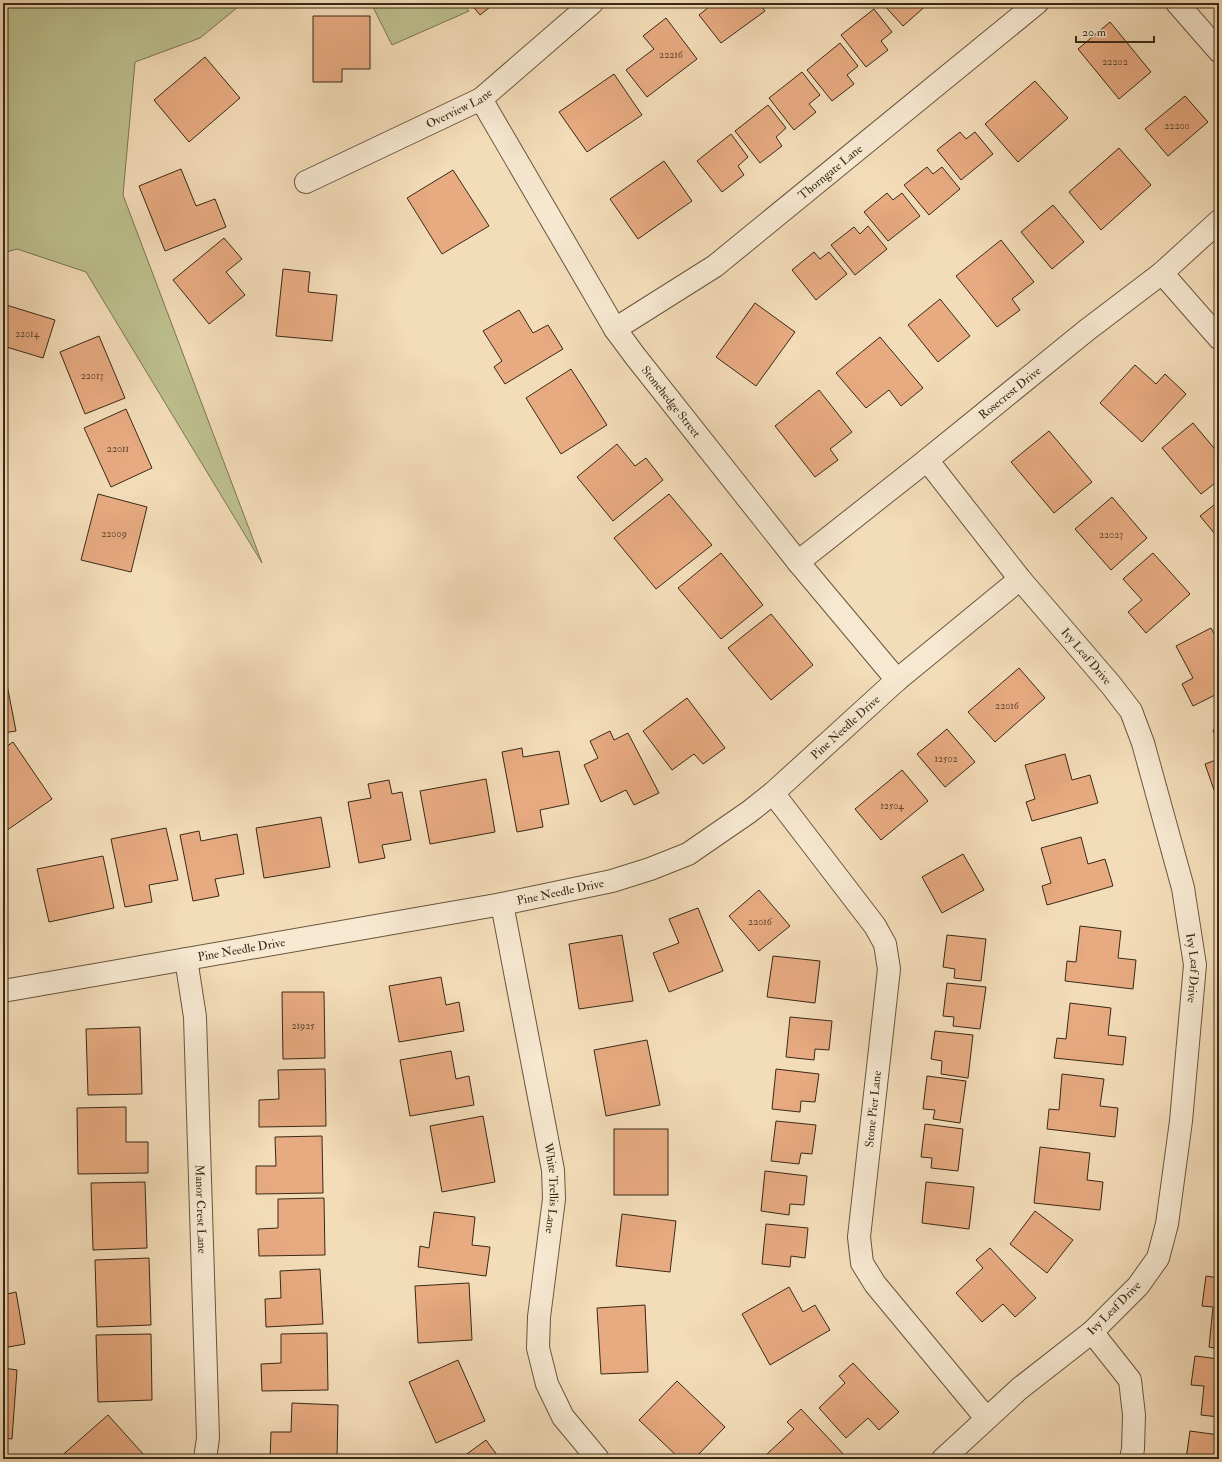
<svg xmlns="http://www.w3.org/2000/svg" width="1222" height="1462" font-family="'IM FELL Double Pica',serif">
  <style>
    .green { fill: #bdc08e; stroke: #7b7552 }
    .building { fill: #e7aa81; stroke: #392a16 }
    .lines { fill: none; stroke-linecap: round; stroke-linejoin: round }
    .minor-casing { stroke: #68563e; stroke-width: 24 }
    .minor { stroke: #f7e8d1; stroke-width: 22 }
    .labels { text-anchor: middle; stroke-width: 3.5; stroke-linejoin: round; paint-order: stroke }
    .number-label { font-size: 10px; fill: #644a31 }
    .street-label { font-size: 12px; fill: #392a16; stroke: #f7e8d1 }
  </style>
  <rect width="100%" height="100%" fill="#f3dcb8"/>
  <filter id="stains"><feTurbulence type="fractalNoise" baseFrequency=".005" numOctaves="4"/><feColorMatrix values="0 0 0 0 .2 0 0 0 0 .09 0 0 0 0 .02 0 0 0 .5 -.17"/></filter>
  <radialGradient id="worn" r=".72"><stop offset=".6" stop-color="#630" stop-opacity="0"/><stop offset="1" stop-color="#630" stop-opacity=".3"/></radialGradient>
  <g class="green">
    <path d="M3 3H255L238 7 200 38 135 62 123 195 262 563 86 272 17 249 3 253Z"/>
    <path d="M371 3H463L469 11 392 45Z"/>
  </g>
  <g class="building">
    <path d="M470 3H495L480 15Z"/>
    <path d="M714 3H759L765 11 721 43 699 15Z"/>
    <path d="M882 3H929L903 26Z"/>
    <path d="M874 9 892 32 881 41 888 50 866 67 841 35Z"/>
    <path d="M313 16H370V69H342V82H313Z"/>
    <path d="M666 18 697 59 647 97 626 70 654 49 643 36Z"/>
    <path d="M1110 22 1151 72 1119 99 1078 49Z"/>
    <path d="M840 43 858 66 847 75 854 84 832 101 807 70Z"/>
    <path d="M205 57 240 98 189 142 154 100Z"/>
    <path d="M802 72 820 95 809 104 816 112 794 130 769 98Z"/>
    <path d="M614 74 642 115 587 152 559 112Z"/>
    <path d="M1035 81 1068 118 1018 162 985 124Z"/>
    <path d="M1185 96 1208 122 1168 156 1145 129Z"/>
    <path d="M768 105 786 128 776 137 782 146 760 163 735 131Z"/>
    <path d="M960 132 966 139 975 132 993 154 961 180 937 150Z"/>
    <path d="M731 134 748 157 738 166 744 175 722 192 697 161Z"/>
    <path d="M1119 148 1151 185 1101 230 1069 192Z"/>
    <path d="M664 161 692 201 638 239 610 199Z"/>
    <path d="M927 167 933 174 942 167 960 189 929 215 904 185Z"/>
    <path d="M181 169 196 206 215 199 226 227 165 251 139 186Z"/>
    <path d="M453 170 489 226 442 254 407 198Z"/>
    <path d="M887 193 893 200 902 193 920 216 888 241 864 212Z"/>
    <path d="M1053 205 1084 242 1052 269 1021 232Z"/>
    <path d="M868 226 887 249 855 275 831 245 854 227 860 234Z"/>
    <path d="M224 238 242 259 226 272 245 295 209 324 173 280Z"/>
    <path d="M1001 240 1034 282 1012 299 1020 310 997 327 956 276Z"/>
    <path d="M814 252 820 259 829 252 847 274 816 300 792 270Z"/>
    <path d="M283 269 310 272 308 292 337 295 332 341 276 336Z"/>
    <path d="M940 299 970 336 938 362 908 325Z"/>
    <path d="M755 303 795 332 756 386 716 357Z"/>
    <path d="M3 304 55 320 43 358 3 346Z"/>
    <path d="M519 310 533 333 548 325 563 349 505 384 494 367 502 361 483 331Z"/>
    <path d="M99 336 125 398 85 414 60 352Z"/>
    <path d="M880 337 923 388 901 406 889 390 866 408 836 373Z"/>
    <path d="M1135 365 1156 384 1165 374 1186 394 1142 442 1100 403Z"/>
    <path d="M571 369 607 425 561 454 526 398Z"/>
    <path d="M819 390 852 432 830 449 838 460 815 477 775 426Z"/>
    <path d="M126 409 152 468 111 487 84 428Z"/>
    <path d="M1193 423 1214 448 1219 443V480L1201 494 1162 448Z"/>
    <path d="M1049 431 1092 482 1054 513 1011 462Z"/>
    <path d="M617 444 635 466 646 458 663 480 613 521 577 477Z"/>
    <path d="M98 494 147 507 131 572 81 560Z"/>
    <path d="M669 494 712 545 656 589 614 538Z"/>
    <path d="M1112 497 1147 538 1111 570 1075 529Z"/>
    <path d="M1219 501V531L1215 534 1200 516Z"/>
    <path d="M721 553 763 605 721 639 678 588Z"/>
    <path d="M1153 553 1190 594 1146 633 1128 612 1142 600 1123 579Z"/>
    <path d="M771 614 813 665 771 700 728 648Z"/>
    <path d="M1211 628 1219 643V693L1193 706 1182 684 1193 678 1176 646Z"/>
    <path d="M3 664 16 731 3 733Z"/>
    <path d="M1019 668 1045 698 995 742 968 712Z"/>
    <path d="M687 698 725 748 703 764 694 754 672 770 643 731Z"/>
    <path d="M1219 728V746L1213 730Z"/>
    <path d="M947 729 975 762 945 787 917 754Z"/>
    <path d="M610 731 614 740 628 733 659 793 634 805 626 790 601 802 584 765 598 758 590 741Z"/>
    <path d="M13 742 52 799 3 833V749Z"/>
    <path d="M522 748 523 757 559 751 569 804 540 810 543 827 517 832 502 752Z"/>
    <path d="M1065 754 1072 780 1090 775 1098 803 1032 821 1026 802 1035 799 1025 765Z"/>
    <path d="M1219 759V788L1214 790 1205 764Z"/>
    <path d="M902 770 928 801 881 840 855 809Z"/>
    <path d="M486 779 495 832 430 844 420 791Z"/>
    <path d="M389 780 392 794 402 792 411 840 382 845 385 858 359 863 348 802 371 798 368 784Z"/>
    <path d="M321 817 330 867 264 878 256 828Z"/>
    <path d="M166 828 178 880 149 885 152 902 125 907 111 839Z"/>
    <path d="M199 831 201 841 237 834 244 874 215 879 219 896 193 901 180 835Z"/>
    <path d="M1081 837 1088 864 1105 859 1113 886 1047 905 1042 886 1051 883 1041 848Z"/>
    <path d="M963 854 984 890 942 913 922 877Z"/>
    <path d="M103 856 114 908 49 922 37 869Z"/>
    <path d="M759 890 790 926 759 951 729 916Z"/>
    <path d="M698 908 723 971 669 992 653 953 679 943 669 919Z"/>
    <path d="M1080 926 1121 931 1118 958 1136 960 1133 989 1065 981 1067 961 1076 962Z"/>
    <path d="M622 935 633 1001 579 1009 569 944Z"/>
    <path d="M947 935 986 939 981 981 954 978 955 969 943 967Z"/>
    <path d="M773 956 820 961 815 1003 767 997Z"/>
    <path d="M441 977 446 1005 459 1002 464 1031 399 1042 389 986Z"/>
    <path d="M947 983 986 987 980 1029 953 1026 954 1017 943 1016Z"/>
    <path d="M282 992H324L325 1058 283 1059Z"/>
    <path d="M1070 1003 1111 1008 1108 1035 1126 1037 1123 1065 1054 1058 1057 1038 1066 1039Z"/>
    <path d="M790 1017 832 1021 829 1050 815 1049 814 1060 786 1057Z"/>
    <path d="M140 1027 142 1094 88 1095 86 1029Z"/>
    <path d="M935 1031 973 1035 968 1078 941 1074 942 1061 931 1059Z"/>
    <path d="M647 1040 660 1105 606 1116 594 1050Z"/>
    <path d="M451 1051 456 1079 469 1076 474 1105 410 1116 400 1060Z"/>
    <path d="M325 1069 326 1126 259 1127V1100L279 1099 278 1070Z"/>
    <path d="M776 1069 819 1074 815 1102 801 1101 800 1112 772 1109Z"/>
    <path d="M1062 1074 1104 1079 1100 1106 1118 1108 1115 1137 1047 1129 1049 1109 1059 1110Z"/>
    <path d="M927 1076 966 1081 960 1123 933 1119 935 1110 923 1109Z"/>
    <path d="M126 1107V1142H148V1173L78 1174 77 1108Z"/>
    <path d="M483 1116 495 1182 442 1192 430 1126Z"/>
    <path d="M776 1121 816 1125 812 1154 801 1153 799 1164 771 1161Z"/>
    <path d="M925 1124 963 1129 958 1171 931 1168 932 1158 921 1157Z"/>
    <rect x="614" y="1129" width="54" height="66"/>
    <path d="M322 1136 323 1193 256 1194V1166H276L275 1137Z"/>
    <path d="M1040 1147 1090 1153 1087 1180 1103 1182 1100 1210 1034 1203Z"/>
    <path d="M765 1171 807 1176 804 1205 790 1204 789 1215 761 1211Z"/>
    <path d="M145 1182 147 1248 93 1250 91 1183Z"/>
    <path d="M926 1182 974 1187 969 1229 922 1223Z"/>
    <path d="M324 1198 325 1255 259 1256 258 1229 278 1228V1199Z"/>
    <path d="M1035 1211 1073 1240 1047 1273 1010 1244Z"/>
    <path d="M434 1212 475 1217 472 1245 490 1247 486 1276 418 1267 420 1246 429 1248Z"/>
    <path d="M622 1214 676 1221 670 1272 616 1266Z"/>
    <path d="M766 1224 808 1228 805 1258 791 1256 790 1267 762 1264Z"/>
    <path d="M990 1248 1036 1298 1015 1317 1003 1304 982 1322 956 1293 983 1268 976 1260Z"/>
    <path d="M149 1258 151 1325 97 1327 95 1260Z"/>
    <path d="M320 1269 323 1324 266 1327 265 1299 281 1298 280 1271Z"/>
    <path d="M1206 1276 1219 1278V1349L1209 1347 1213 1307 1202 1306Z"/>
    <path d="M469 1283 472 1340 418 1343 415 1286Z"/>
    <path d="M789 1287 803 1312 815 1305 830 1330 770 1365 742 1314Z"/>
    <path d="M16 1292 25 1344 3 1348V1295Z"/>
    <path d="M645 1305 648 1372 601 1374 597 1308Z"/>
    <path d="M327 1333 328 1390 262 1391 261 1364 281 1363V1334Z"/>
    <path d="M151 1334 152 1400 98 1402 96 1335Z"/>
    <path d="M1195 1356 1219 1359V1417L1201 1415 1204 1386 1191 1385Z"/>
    <path d="M458 1360 485 1421 436 1443 409 1382Z"/>
    <path d="M853 1363 899 1412 879 1430 868 1418 846 1438 819 1408 845 1383 839 1376Z"/>
    <path d="M3 1368 17 1370 12 1439 3 1438Z"/>
    <path d="M677 1381 725 1427 694 1459H680L639 1420Z"/>
    <path d="M292 1403 338 1405 337 1459H270L271 1432H291Z"/>
    <path d="M801 1409 847 1458 846 1459H772L767 1454 794 1429 787 1422Z"/>
    <path d="M108 1415 144 1455 139 1459H58Z"/>
    <path d="M1190 1431 1219 1435V1459H1186Z"/>
    <path d="M486 1440 500 1459H460Z"/>
  </g>
  <g class="lines">
    <defs>
      <g id="minor">
        <path d="M1177 3 1219 51"/>
        <path id="s1" d="M481 99 615 329 635 356 798 562 897 680"/>
        <path id="s2" d="M306 182 481 99 592 3"/>
        <path d="M1162 273 1219 338"/>
        <path id="s3" d="M615 329 715 266 1037 3"/>
        <path id="s4" d="M927 460 1020 579 1111 685 1131 711 1143 743 1183 888 1195 965 1181 1121 1167 1224 1158 1258 1138 1286 1092 1332 1019 1389 943 1459"/>
        <path id="s5" d="M798 562 927 460 1087 330 1162 273 1219 221"/>
        <path d="M773 793 875 926 885 944 889 969 859 1237 862 1263 875 1284 986 1418"/>
        <path id="s6" d="M502 904 553 1170 554 1199 539 1317 538 1348 547 1384 563 1417 598 1459"/>
        <path id="s7" d="M186 959 195 1017 208 1438 205 1459"/>
        <path id="s8" d="M3 991 502 904 612 881 650 869 688 854 749 812 773 793 897 680 1020 579"/>
        <path d="M1092 1332 1130 1380 1134 1415 1133 1449 1131 1459"/>
      </g>
    </defs>
    <use href="#minor" class="minor-casing"/>
    <use href="#minor" class="minor"/>
  </g>
  <g class="labels">
    <g class="number-label">
      <text x="671" y="58">22216</text>
      <text x="1115" y="65">22202</text>
      <text x="1177" y="129">22200</text>
      <text x="27" y="337">22014</text>
      <text x="92" y="379">22013</text>
      <text x="118" y="452">22011</text>
      <text x="114" y="537">22009</text>
      <text x="1111" y="538">22023</text>
      <text x="1007" y="709">22016</text>
      <text x="946" y="762">12502</text>
      <text x="892" y="809">12504</text>
      <text x="760" y="925">22016</text>
      <text x="303" y="1029">21925</text>
    </g>
    <g class="street-label">
      <text dy="4" stroke="none"><textPath href="#s2" startOffset="170">Overview Lane</textPath></text>
      <text dy="4" stroke="none"><textPath href="#s3" startOffset="267">Thorngate Lane</textPath></text>
      <text dy="4" stroke="none"><textPath href="#s5" startOffset="271">Rosecrest Drive</textPath></text>
      <text dy="4" stroke="none"><textPath href="#s1" startOffset="358">Stonehedge Street</textPath></text>
      <text dy="4" stroke="none"><textPath href="#s4" startOffset="253">Ivy Leaf Drive</textPath></text>
      <text dy="4" stroke="none"><textPath href="#s8" startOffset="902">Pine Needle Drive</textPath></text>
      <text dy="4" stroke="none"><textPath href="#s8" startOffset="566">Pine Needle Drive</textPath></text>
      <text dy="4" stroke="none"><textPath href="#s8" startOffset="242">Pine Needle Drive</textPath></text>
      <text dy="4" stroke="none"><textPath href="#s4" startOffset="589">Ivy Leaf Drive</textPath></text>
      <text transform="translate(873 1109) rotate(-84)" y="4">Stone Pier Lane</text>
      <text dy="4" stroke="none"><textPath href="#s6" startOffset="289">White Trellis Lane</textPath></text>
      <text dy="4" stroke="none"><textPath href="#s7" startOffset="251">Manor Crest Lane</textPath></text>
      <text transform="translate(1114 1308) rotate(-45)" y="4">Ivy Leaf Drive</text>
    </g>
  </g>
  <rect width="1222" height="1462" fill="none" stroke="#f3dcb8" stroke-width="16"/>
  <rect x="4" y="4" width="1214" height="1454" fill="none" stroke="#392a16" stroke-width="2"/>
  <rect x="8" y="8" width="1206" height="1446" fill="none" stroke="#392a16"/>
  <path d="M1076 36v6h78v-6" fill="none" stroke="#392a16" stroke-width="2"/>
  <text x="1082" y="36" font-size="12" fill="#392a16" stroke="#f7e8d1" stroke-width="3" paint-order="stroke">20 m</text>
  <rect width="100%" height="100%" filter="url(#stains)"/>
  <rect width="100%" height="100%" fill="url(#worn)"/>
</svg>
